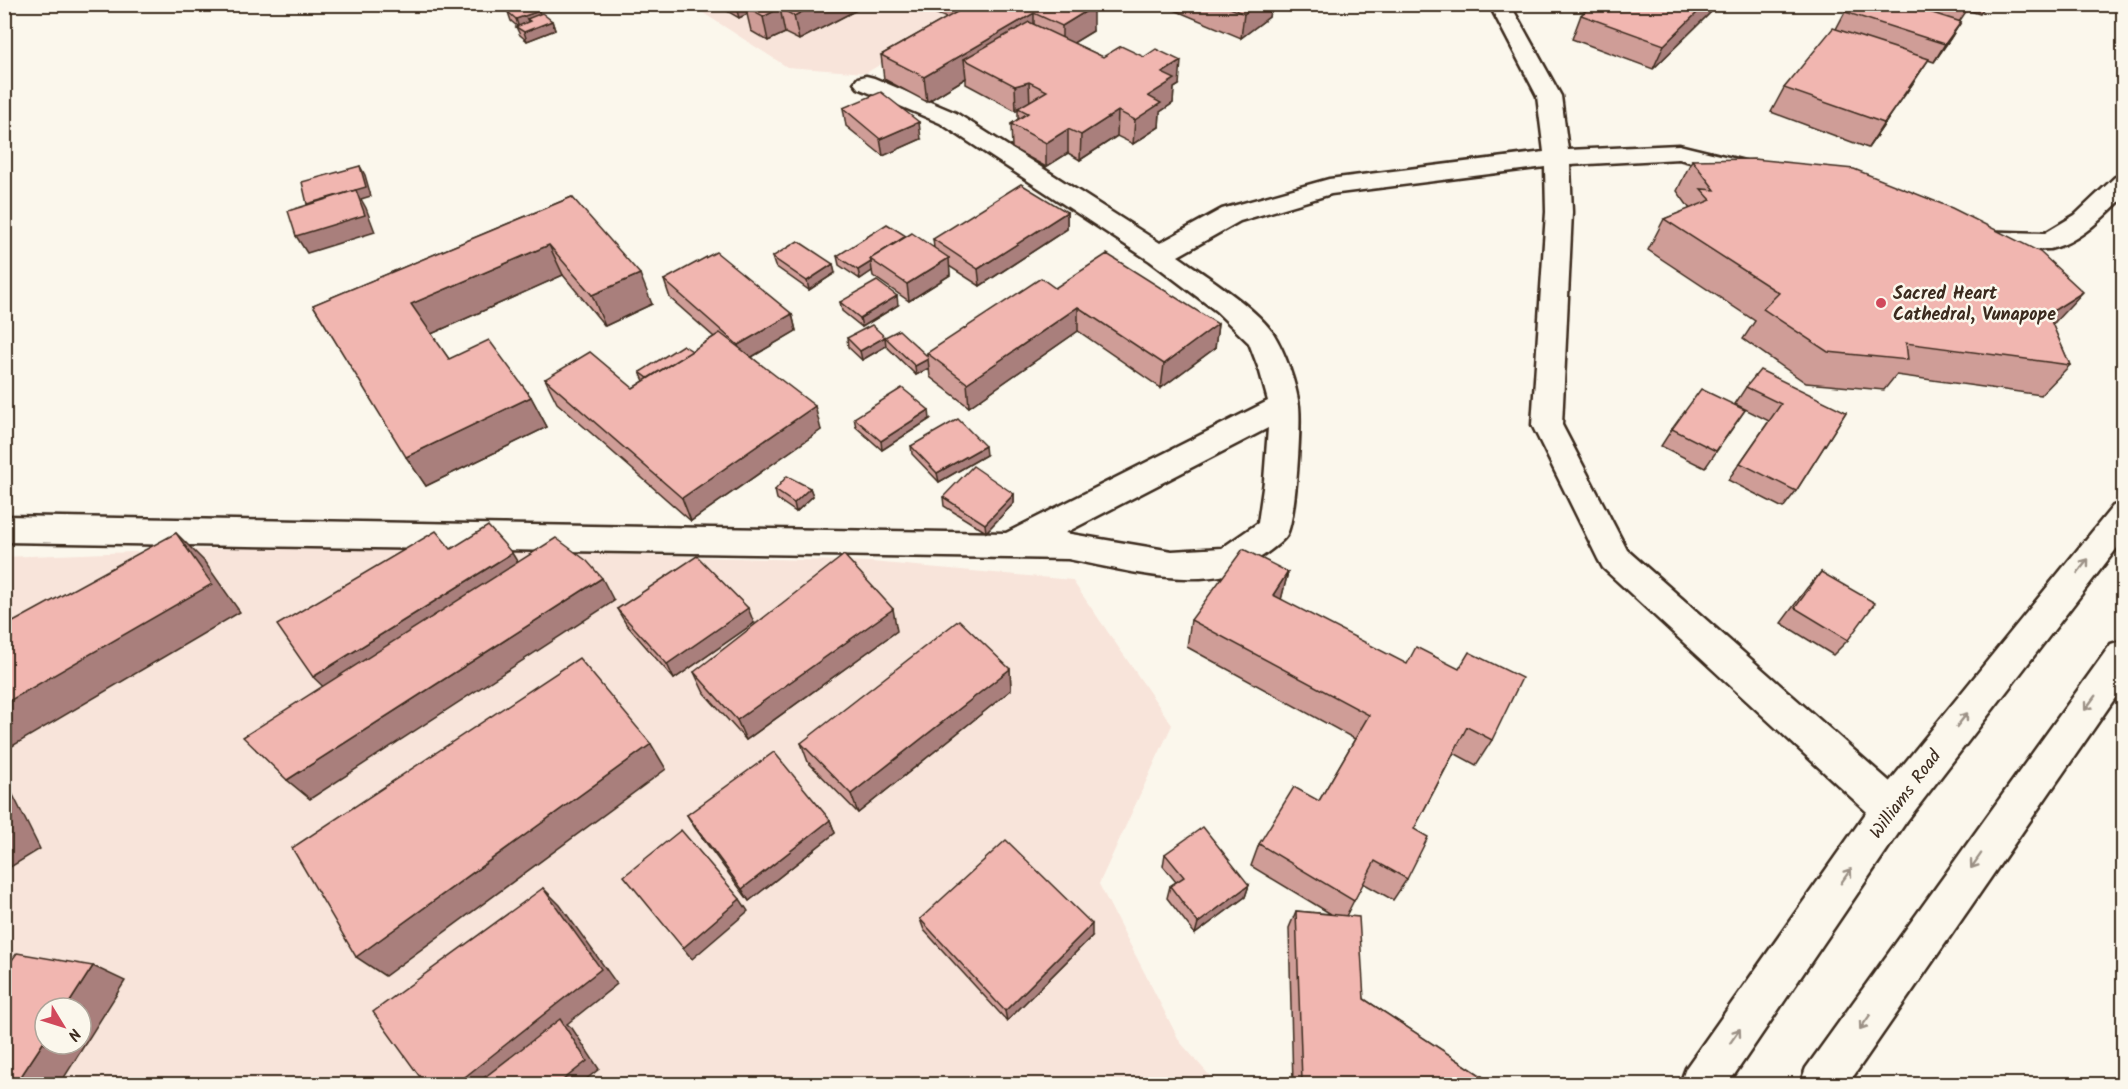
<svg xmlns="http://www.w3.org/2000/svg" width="2128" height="1089" font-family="Kalam,sans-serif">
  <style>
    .built { fill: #f8e4da; fill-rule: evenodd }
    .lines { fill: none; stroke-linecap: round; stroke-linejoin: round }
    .minor-casing { stroke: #3b2a1e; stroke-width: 5 }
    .major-casing { stroke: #3b2a1e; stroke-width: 5 }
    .minor { fill: #fbf7ec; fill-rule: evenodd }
    .major { fill: #fbf7ec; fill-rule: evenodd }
    .wall { fill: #cf9d97; stroke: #3b2a1e; stroke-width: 1.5 }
    .shaded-wall { fill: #a97f7b; stroke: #3b2a1e; stroke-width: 1.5 }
    .building { fill: #f1b6b0; stroke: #3b2a1e; stroke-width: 1.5 }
    .oneway { stroke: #9b9085 }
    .poi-dot { fill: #d1495b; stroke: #fbf7ec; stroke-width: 2 }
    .labels { text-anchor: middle; stroke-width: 5; stroke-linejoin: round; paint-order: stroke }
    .poi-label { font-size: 18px; font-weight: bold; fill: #3b2a1e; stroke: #fbf7ec; text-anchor: start }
    .street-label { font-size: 18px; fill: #3b2a1e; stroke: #fbf7ec }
  </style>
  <rect width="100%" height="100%" fill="#fbf7ec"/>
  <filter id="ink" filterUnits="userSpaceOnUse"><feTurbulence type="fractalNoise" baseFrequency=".0167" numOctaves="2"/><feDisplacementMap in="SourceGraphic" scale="12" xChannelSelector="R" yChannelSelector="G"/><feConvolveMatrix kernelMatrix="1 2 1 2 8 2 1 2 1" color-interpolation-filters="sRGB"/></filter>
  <g filter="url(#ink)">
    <g class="built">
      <path d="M691 5H980L866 73 787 67Z"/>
      <path d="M312 545 872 562 1072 580 1172 725 1099 884 1180 1042 1217 1084H5L4 557ZM45 1008H81V1044H45Z"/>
    </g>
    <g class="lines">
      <defs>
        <g id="minor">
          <path d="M1489 4H1510L1561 96 1568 150 1679 145 1761 165 1764 170 1761 175 1752 178 1679 159 1570 165 1572 212 1562 425 1627 550 1906 796 1911 809 1906 822 1892 827 1878 822 1603 568 1598 559 1532 425 1546 212 1545 167 1331 194 1240 221 1178 256C1206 276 1254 306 1273 333 1285 352 1296 383 1299 406 1301 426 1296 521 1286 536 1278 547 1242 571 1230 574 1176 586 1120 569 1068 559L4 542V516L1006 533 1268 401 1260 372 1249 343 1216 311 1150 261 940 123 858 88 854 83 858 78 866 76 874 78 956 113 1160 243 1222 209 1329 179 1544 152 1537 96ZM1268 428 1264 481 1258 523 1222 548 1172 551 1065 533Z"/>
          <path d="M2124 174V197C2102 218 2080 242 2050 249 2030 249 1971 256 1960 239L1964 233 1973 231 2045 233 2075 215 2115 177Z"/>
        </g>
        <g id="major">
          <path d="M2124 502V539L1906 822 1728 1084H1680L1686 1068 1878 796 2113 506Z"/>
          <path d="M2124 640V685L1848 1084H1800L1806 1068 2111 644Z"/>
        </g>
      </defs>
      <use href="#minor" class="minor-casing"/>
      <use href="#major" class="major-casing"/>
      <use href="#minor" class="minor"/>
      <use href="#major" class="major"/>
    </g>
    <g class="wall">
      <path d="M715 4H868L799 40 785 33 768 41 751 31 747 14 739 18Z"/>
      <path d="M918 4H1088L1093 31 1073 43 1103 57 1179 85 1174 88 1173 103 1160 112 1159 127 1133 144 1117 136 1080 160 1068 153 1046 167 1012 148 1011 124 1018 119V110L1016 111 966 84V78L927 102 884 79 881 55 947 18 919 7Z"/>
      <path d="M1160 4H1271L1269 17 1241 38Z"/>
      <path d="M1593 4H1715L1712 11 1653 69 1572 39 1581 15Z"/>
      <path d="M1852 4H1986L1980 14 1967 10 1959 22H1961L1950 39 1934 62 1928 60 1913 83 1868 148 1771 112 1784 88 1836 29 1845 12Z"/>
      <path d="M508 12 540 14 552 21 555 30 527 41 520 35 516 27 517 26 511 21Z"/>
      <path d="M843 108 921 139 883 156 846 126Z"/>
      <path d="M1692 160 2055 322 2052 324 2070 365 2041 395 1896 375 1884 390 1806 383 1743 339 1755 321 1648 250 1664 219 1690 209 1677 191Z"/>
      <path d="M572 197 652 304 605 326 563 275 431 334 449 359 531 397 547 427 426 486 313 305Z"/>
      <path d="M1067 212V229L980 286 949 266 950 275 909 301 873 276 872 271 860 279 839 265 837 256 906 236 934 248 933 239Z"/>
      <path d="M772 257 835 273 809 290 775 266Z"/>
      <path d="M664 280 792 314 796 331 752 357 821 430 691 521 557 403 545 379 633 388 644 381 640 372 692 351 714 337 670 298Z"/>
      <path d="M1055 288 1218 324 1215 348 1161 388 1078 331 969 407 930 377 929 368 916 375 886 346 862 360 848 347 847 338 885 337 927 356V353Z"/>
      <path d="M840 302 898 305 862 327 842 311Z"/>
      <path d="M1746 387 1846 412 1796 491 1783 508 1728 480 1769 421 1735 404Z"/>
      <path d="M1745 410 1705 468 1661 446 1672 429Z"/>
      <path d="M854 418 930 419 882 450 856 427Z"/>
      <path d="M911 446 986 455 939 482 912 454Z"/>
      <path d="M810 488 813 496 796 512 777 499 775 490Z"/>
      <path d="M1014 494V503L986 532 944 506 943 497Z"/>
      <path d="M1288 572 1281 599 1492 740 1476 765 1454 753 1414 829 1407 879 1393 900 1363 883 1346 916 1364 999 1494 1084H1293L1289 928 1296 911 1331 914 1251 866 1259 844 1319 801 1355 739 1187 647 1191 620Z"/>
      <path d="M1821 572 1848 640 1833 655 1781 623 1807 588Z"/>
      <path d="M617 609 754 623 674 679 626 624Z"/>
      <path d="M897 631 746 740 704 693 694 672Z"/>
      <path d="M1010 669 1011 690 858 813 808 762 801 743Z"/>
      <path d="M687 815 830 820 835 833 749 901 695 828Z"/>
      <path d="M1165 854 1249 885 1245 897 1195 934 1167 898 1170 886 1176 882 1163 866Z"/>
      <path d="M920 919 1092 936 1007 1021 924 930Z"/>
    </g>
    <g class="shaded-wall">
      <path d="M735 4H749L750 10 745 7 747 14 739 18Z"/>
      <path d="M817 4H868L799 40 794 16Z"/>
      <path d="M954 4H983L955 21Z"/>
      <path d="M1257 4H1271L1269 17 1241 38 1244 14Z"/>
      <path d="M1706 4H1715L1712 11 1653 69 1664 45Z"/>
      <path d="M1093 7V31L1062 50V26Z"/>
      <path d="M780 8 785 33 768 41 763 17Z"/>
      <path d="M539 11 542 19 530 21 527 19 529 24 519 28 516 19Z"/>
      <path d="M1034 13V37L964 59 966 78 927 102 924 77Z"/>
      <path d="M552 21 555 30 527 41 524 32Z"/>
      <path d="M1961 22 1950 39 1934 62 1945 44Z"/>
      <path d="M1929 59 1913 83 1868 148 1884 123Z"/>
      <path d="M1181 61 1179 85 1174 88 1173 103 1160 112 1159 127 1133 144 1135 120 1148 96 1162 73Z"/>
      <path d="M1029 82 1030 106 1018 108V110L1016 111 1015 86Z"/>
      <path d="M1118 111 1117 136 1080 160 1081 135Z"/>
      <path d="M919 122 921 139 883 156 880 139Z"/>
      <path d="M1068 129V153L1046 167V143Z"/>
      <path d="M360 166 365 175 371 196 361 199 366 208 375 232 307 253 296 236 313 213 307 204Z"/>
      <path d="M1067 212V229L980 286 978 269Z"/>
      <path d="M549 245 563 275 429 335 411 304Z"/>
      <path d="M949 258 950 275 909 301 907 284Z"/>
      <path d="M871 262 872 271 860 279 858 270Z"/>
      <path d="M833 264 835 273 809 290 807 281Z"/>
      <path d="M640 274 652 304 605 326 592 295Z"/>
      <path d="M2083 292 2055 322 2021 345 2048 314Z"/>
      <path d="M897 296 898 305 862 327 860 318Z"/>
      <path d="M1078 307V331L969 407 967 383Z"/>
      <path d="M792 314 796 331 743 362 738 345Z"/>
      <path d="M1218 324 1215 348 1161 388 1164 364Z"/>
      <path d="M885 337 886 346 862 360 860 351Z"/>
      <path d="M928 359 929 368 916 375 915 366Z"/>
      <path d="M531 397 547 427 426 486 406 457Z"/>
      <path d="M815 406 821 430 691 521 682 498Z"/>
      <path d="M929 410 930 419 882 450 881 441Z"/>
      <path d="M985 446 986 455 939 482 937 473Z"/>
      <path d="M810 488 813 496 796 512 794 503Z"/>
      <path d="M1014 494V503L986 532 985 524Z"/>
      <path d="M176 533 204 561 240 612 4 751V704Z"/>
      <path d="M512 553 526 576 335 698 313 677Z"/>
      <path d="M1288 572 1281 600 1273 595Z"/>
      <path d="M602 578 614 601 310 799 287 780Z"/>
      <path d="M748 608 754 623 674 679 667 664Z"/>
      <path d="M893 609 897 631 746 740 737 720Z"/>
      <path d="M1010 669 1011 690 858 813 851 794Z"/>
      <path d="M651 744 666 769 385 976 356 957Z"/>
      <path d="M4 786 10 789 40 849 4 871Z"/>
      <path d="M830 820 835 833 749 901 742 889Z"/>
      <path d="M1249 885 1245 897 1195 934 1198 923Z"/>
      <path d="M543 888 560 905 617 984 567 1024 572 1028 599 1069 580 1084H456Z"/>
      <path d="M740 899 748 911 692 959 683 948Z"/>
      <path d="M1092 924V936L1007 1021 1005 1011Z"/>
      <path d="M93 966 125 981 60 1084H16L45 1040V1044H81V1008H66Z"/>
    </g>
    <g class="building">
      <path d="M528 4H532L539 11 516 19 508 12Z"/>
      <path d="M751 4H817L794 16 780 8 763 17 745 7Z"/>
      <path d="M971 4H1088L1093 7 1062 26 1034 13 924 77 881 55Z"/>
      <path d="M1221 4H1257L1244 14Z"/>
      <path d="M1593 4H1706L1664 45 1581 15Z"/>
      <path d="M1852 4H1904L1961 22 1945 44 1845 12Z"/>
      <path d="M1957 4H1970L1968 8Z"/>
      <path d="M542 13 552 21 524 32 516 27 530 21 527 19Z"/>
      <path d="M1029 22 1103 57 1121 46 1144 57 1156 49 1181 61 1162 73 1175 79 1148 96 1161 103 1135 120 1118 111 1081 135 1068 129 1046 143 1011 124 1028 113 1018 108 1047 91 1029 82 1015 86 964 59Z"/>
      <path d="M1833 28 1929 59 1884 123 1784 88Z"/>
      <path d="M881 92 919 122 880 139 843 108Z"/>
      <path d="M1754 159 1854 169 1952 208 2040 252 2083 292 2048 314 2070 365 1906 343 1908 360 1828 352 1763 309 1779 293 1664 219 1711 200 1701 189 1715 190 1692 160Z"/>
      <path d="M360 166 366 187 307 204 302 182Z"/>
      <path d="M1021 184 1067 212 978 269 933 239Z"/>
      <path d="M356 190 365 215 296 236 288 211Z"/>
      <path d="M572 197 640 274 592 295 549 245 411 304 449 359 489 340 531 397 406 457 313 305Z"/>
      <path d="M887 224 906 236 870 259 871 262 858 270 837 256Z"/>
      <path d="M912 233 949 258 907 284 870 259Z"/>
      <path d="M798 241 833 264 807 281 772 257Z"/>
      <path d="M716 252 792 314 738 345 664 280Z"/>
      <path d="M1107 254 1218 324 1164 364 1078 307 967 383 927 353 1041 278 1055 288Z"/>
      <path d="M877 281 897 296 860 318 840 302Z"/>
      <path d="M872 325 885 337 860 351 847 338Z"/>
      <path d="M899 330 927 356 928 359 915 366 885 337Z"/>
      <path d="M720 333 815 406 682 498 545 379 590 352 633 388Z"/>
      <path d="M683 345 692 351 648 378 640 372Z"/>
      <path d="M1760 370 1846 412 1796 491 1740 463 1781 404 1746 387Z"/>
      <path d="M902 388 929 410 881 441 854 418Z"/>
      <path d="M1701 389 1745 410 1716 451 1672 429Z"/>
      <path d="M958 419 985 446 937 473 911 446Z"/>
      <path d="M973 466 1014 494 985 524 943 497Z"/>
      <path d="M787 476 810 488 794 503 775 490Z"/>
      <path d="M488 526 512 553 313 677 277 625 436 531 451 549Z"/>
      <path d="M176 533 212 584 4 704V627Z"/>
      <path d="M556 538 587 561 602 578 287 780 243 737Z"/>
      <path d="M1243 549 1288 572 1273 595 1407 664 1416 647 1459 669 1469 652 1522 678 1492 740 1467 727 1414 829 1428 837 1407 879 1375 861 1354 901 1259 844 1294 787 1319 801 1369 715 1191 620Z"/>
      <path d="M844 555 893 609 737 720 694 672Z"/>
      <path d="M697 556 748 608 667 664 617 609Z"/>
      <path d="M1821 572 1875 603 1848 640 1795 608Z"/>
      <path d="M959 620 1010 669 851 794 801 743Z"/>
      <path d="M579 658 651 744 356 957 292 848Z"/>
      <path d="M774 752 830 820 742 889 687 815Z"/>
      <path d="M1203 827 1249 885 1198 923 1170 886 1184 877 1165 854Z"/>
      <path d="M681 830 740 899 683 948 624 876Z"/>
      <path d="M1006 840 1092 924 1005 1011 920 919Z"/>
      <path d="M543 888 601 969 456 1084H425L373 1012Z"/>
      <path d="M1296 911 1359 917 1364 999 1494 1084H1306L1302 1081Z"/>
      <path d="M17 953 93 966 66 1008H45V1040L16 1084H4V971Z"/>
      <path d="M560 1019 587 1061 558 1084H476Z"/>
    </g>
    <defs><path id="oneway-shaft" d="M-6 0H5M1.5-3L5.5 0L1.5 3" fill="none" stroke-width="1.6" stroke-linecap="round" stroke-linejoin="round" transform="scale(1.5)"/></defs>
    <g class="oneway">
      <use href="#oneway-shaft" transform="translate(2083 566) rotate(-52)"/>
      <use href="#oneway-shaft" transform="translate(2090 703) rotate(126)"/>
      <use href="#oneway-shaft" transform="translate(1962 720) rotate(-52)"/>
      <use href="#oneway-shaft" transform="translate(1976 861) rotate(125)"/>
      <use href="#oneway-shaft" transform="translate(1846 876) rotate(-55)"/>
      <use href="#oneway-shaft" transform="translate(1865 1022) rotate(125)"/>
      <use href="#oneway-shaft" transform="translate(1735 1036) rotate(-55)"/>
    </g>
  </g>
  <circle class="poi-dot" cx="1881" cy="303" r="6"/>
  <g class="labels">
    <g class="poi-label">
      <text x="1893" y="299">Sacred Heart<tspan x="1893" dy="21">Cathedral, Vunapope</tspan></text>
    </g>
    <g class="street-label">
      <text transform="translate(1905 794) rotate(-53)" y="6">Williams Road</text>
    </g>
  </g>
  <rect width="2128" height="1089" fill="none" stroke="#fbf7ec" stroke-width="24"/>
  <rect x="12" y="12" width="2104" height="1065" fill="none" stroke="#3b2a1e" stroke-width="2" filter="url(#ink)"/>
  <g transform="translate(63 1026) rotate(128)"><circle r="28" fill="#fbf7ec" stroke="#aea59a" stroke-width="1.5"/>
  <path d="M0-4.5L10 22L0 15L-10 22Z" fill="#d1495b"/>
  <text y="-9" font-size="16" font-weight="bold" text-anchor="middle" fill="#3b2a1e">N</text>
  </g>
</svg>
